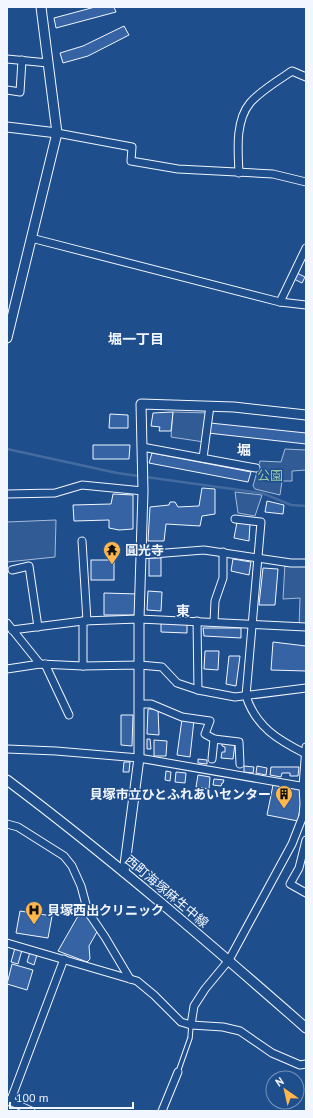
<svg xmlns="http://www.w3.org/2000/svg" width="313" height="1118" font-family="'PT Sans','Noto Sans JP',sans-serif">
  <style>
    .built { fill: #305b95; stroke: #a8bbd7 }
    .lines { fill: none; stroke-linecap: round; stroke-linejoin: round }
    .stream { stroke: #446ba0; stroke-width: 2.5 }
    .building { fill: #3563a3; stroke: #f2f6ff }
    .service-casing { stroke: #f2f6ff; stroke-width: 5.5 }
    .minor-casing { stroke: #f2f6ff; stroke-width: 9 }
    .tertiary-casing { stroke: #f2f6ff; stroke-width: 11 }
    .service { stroke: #1f4e8c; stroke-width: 3.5 }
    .minor { stroke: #1f4e8c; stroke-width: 7 }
    .tertiary { stroke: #1f4e8c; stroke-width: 9 }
    .labels { text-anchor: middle; stroke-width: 3; stroke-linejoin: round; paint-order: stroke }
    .park-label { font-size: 13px; fill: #97c8a6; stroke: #1f4e8c }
    .poi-label { font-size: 13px; font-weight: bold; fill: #f2f6ff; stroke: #1f4e8c; text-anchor: start }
    .street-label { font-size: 13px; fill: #f2f6ff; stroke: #1f4e8c }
    .neighbourhood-label { font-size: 14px; font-weight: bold; fill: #f2f6ff; stroke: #1f4e8c }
  </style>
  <rect width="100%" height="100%" fill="#1f4e8c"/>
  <g class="built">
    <path d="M173 412 209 413 204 442 171 437Z"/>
    <path d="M285 449 306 450V470L292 471V481H282L280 495 255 489 253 486 260 461 281 462Z"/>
    <path d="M235 492 262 495 255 516 238 513Z"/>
    <path d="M56 520 55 557 7 562V522Z"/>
    <path d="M285 563H306V627L299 628 300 598 283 599Z"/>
  </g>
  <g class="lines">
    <path class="stream" d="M7 449 117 473 262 493 291 505 306 506"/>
  </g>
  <g class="building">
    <path d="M95 7H114L116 12 56 28 54 18Z"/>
    <path d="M124 26 129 35 88 56 63 63 60 53 83 46Z"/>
    <path d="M297 273 305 277 302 283 294 279Z"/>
    <path d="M173 412 171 431H159L160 427 151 426 153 413Z"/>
    <path d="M110 414 128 415V428H109Z"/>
    <path d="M210 423 306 433V444L208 433Z"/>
    <path d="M93 445H130L129 459H93Z"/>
    <path d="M152 453 251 472 248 482 149 463Z"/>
    <path d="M202 488 215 489V514L202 516 200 526 166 524 164 541H148L150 507 169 505 170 502H175L178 507 199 506Z"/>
    <path d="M113 494 133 495V529L119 530 109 528V520L74 521 73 505 111 504Z"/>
    <path d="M267 501 284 505 283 514 265 512Z"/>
    <path d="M237 522 250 524 249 541 234 538Z"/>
    <rect x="149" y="558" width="12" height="18"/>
    <path d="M233 559 251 562 249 575 231 571Z"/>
    <rect x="91" y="560" width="23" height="20"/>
    <path d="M263 568 278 569 275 605H259Z"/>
    <path d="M148 591 162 592 161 611 147 610Z"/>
    <path d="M104 593 138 594 137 615H104Z"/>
    <path d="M161 623 187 624V633L161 632Z"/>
    <path d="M203 628H241V638L204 636Z"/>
    <path d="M273 642 306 646V671L271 670Z"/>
    <path d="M205 651H219L218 670 204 669Z"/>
    <path d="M229 656H240L236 686 226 684Z"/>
    <path d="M148 709H158L159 735 147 734Z"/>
    <path d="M121 715H133L132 746 121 745Z"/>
    <path d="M182 719 194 720 190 757 177 755Z"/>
    <path d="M147 739H150L151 749H147Z"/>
    <path d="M154 740 167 741 166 756H154Z"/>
    <path d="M222 742 235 744 233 759 221 758 222 752H225V747L222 746Z"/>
    <path d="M198 759 207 760V764L198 763Z"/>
    <path d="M124 762H130L129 772H123Z"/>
    <path d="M244 766 254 767 253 773 244 772Z"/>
    <path d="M257 766 267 768 266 775 256 773Z"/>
    <path d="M271 767H299L298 776H290V773H282L281 777 270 775Z"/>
    <path d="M166 771 171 772 170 781 165 780Z"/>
    <path d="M176 772 186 773 185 783 175 782Z"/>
    <path d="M198 775 210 777 209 789 196 787Z"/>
    <path d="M214 779 224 780 223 783H222L221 786 213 785Z"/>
    <path d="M273 785 300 789 301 802 298 821 267 815Z"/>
    <path d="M82 909 85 910 98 930 89 946 90 959 87 962 58 951Z"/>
    <path d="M20 911 52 916 48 938 16 933Z"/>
    <path d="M15 948 22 950 18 964 11 962Z"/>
    <path d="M30 952 37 955 34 965 27 962Z"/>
    <path d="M12 964 33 970 27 990 7 984Z"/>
  </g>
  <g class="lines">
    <defs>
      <path id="service" d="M178 1072 190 1038 191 1025"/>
      <g id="minor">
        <path d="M7 59 48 63"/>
        <path d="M7 90 20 92 22 60"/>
        <path d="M57 133 132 147 131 161 178 169 273 174 306 182"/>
        <path d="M239 173C238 151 235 121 250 103 260 91 279 80 292 71L306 77"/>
        <path d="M31 238 280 302 306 305"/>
        <path d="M280 302 306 248"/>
        <path d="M142 447 256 468"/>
        <path d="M203 458 210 406"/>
        <path d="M7 494 55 493 82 485 143 491"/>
        <path d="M235 519 261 522 246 696C256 727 278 740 306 754"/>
        <path d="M82 541 87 621"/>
        <path d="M140 555 204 550 291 563H306"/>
        <path d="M12 570 29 566 38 627"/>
        <path d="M197 621 198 690"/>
        <path d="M214 622 215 601 223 578V552"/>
        <path d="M7 623 40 664"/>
        <path d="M12 630 83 621 139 619 306 627"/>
        <path d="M45 664 69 715"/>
        <path d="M83 666V621"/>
        <path d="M7 669 40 664 83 666 140 665 162 667 177 683 198 690 235 697 306 688"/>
        <path d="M140 704H151L182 717 210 721 205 734 214 739 239 742 240 764"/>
        <path d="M7 749 56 751 139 758 306 787"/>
        <path d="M212 759 214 739"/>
        <path d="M7 824 18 827 64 856 72 866 81 886 88 912 105 937 130 979"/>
        <path d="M306 840 299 868 290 884 306 893"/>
        <path d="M7 943 137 981 154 995 181 1022 191 1025 223 1027 240 1031 272 1053 300 1065 306 1064"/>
        <path d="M191 1025 194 1006 205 989 229 960 292 844 303 816 304 804 303 786 306 747"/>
        <path d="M8 1100 31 1111"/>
        <path d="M10 1102 64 959"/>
        <path d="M162 1111 178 1072"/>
      </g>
      <g id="tertiary">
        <path d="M7 127 57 133"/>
        <path d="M7 338 57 133 41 7"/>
        <path d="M7 780C111 858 209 943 306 1028"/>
        <path d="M124 872 139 758V619L143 491 141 404 234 407 306 415"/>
      </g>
    </defs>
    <use href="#service" class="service-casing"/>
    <use href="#minor" class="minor-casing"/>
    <use href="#tertiary" class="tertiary-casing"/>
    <use href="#service" class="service"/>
    <use href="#minor" class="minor"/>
    <use href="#tertiary" class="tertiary"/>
  </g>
  <defs>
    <symbol id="temple-pin" viewBox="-11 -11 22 30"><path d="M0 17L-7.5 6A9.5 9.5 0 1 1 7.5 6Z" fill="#ffb74d" stroke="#1f4e8c"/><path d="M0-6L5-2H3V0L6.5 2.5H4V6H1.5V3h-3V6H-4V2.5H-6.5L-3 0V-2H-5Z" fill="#111"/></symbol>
    <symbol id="building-pin" viewBox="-11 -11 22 30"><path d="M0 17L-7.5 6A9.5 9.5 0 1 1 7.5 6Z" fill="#ffb74d" stroke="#1f4e8c"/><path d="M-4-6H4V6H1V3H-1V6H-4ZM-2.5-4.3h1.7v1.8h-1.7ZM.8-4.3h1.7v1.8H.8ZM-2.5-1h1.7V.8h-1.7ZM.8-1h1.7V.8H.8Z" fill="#111"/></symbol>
    <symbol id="hospital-pin" viewBox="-11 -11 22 30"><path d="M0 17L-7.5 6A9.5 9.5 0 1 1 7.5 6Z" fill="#ffb74d" stroke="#1f4e8c"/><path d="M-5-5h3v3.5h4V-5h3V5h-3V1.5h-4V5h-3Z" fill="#111"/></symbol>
  </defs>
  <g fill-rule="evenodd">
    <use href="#temple-pin" x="102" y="540" width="20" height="27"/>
    <use href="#building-pin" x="274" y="784" width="20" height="27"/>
    <use href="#hospital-pin" x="24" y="900" width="20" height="27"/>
  </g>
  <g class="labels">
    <g class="park-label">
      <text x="270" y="480">公園</text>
    </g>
    <g class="poi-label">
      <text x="125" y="555">圓光寺</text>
      <text x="271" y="799" text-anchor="end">貝塚市立ひとふれあいセンター</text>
      <text x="47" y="915">貝塚西出クリニック</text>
    </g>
    <g class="street-label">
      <text transform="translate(167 891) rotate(40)" y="5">西町海塚麻生中線</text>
    </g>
    <g class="neighbourhood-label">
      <text x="136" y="344">堀一丁目</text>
      <text x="244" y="455">堀</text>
      <text x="183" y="616">東</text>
    </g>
  </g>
  <rect width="313" height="1118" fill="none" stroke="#f2f6ff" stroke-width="16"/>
  <g transform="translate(285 1090) rotate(326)"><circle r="19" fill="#1f4e8c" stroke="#7391ba"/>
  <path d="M0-3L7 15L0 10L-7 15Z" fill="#ffb74d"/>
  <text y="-6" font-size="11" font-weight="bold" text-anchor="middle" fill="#f2f6ff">N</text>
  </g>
  <path d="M10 1102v6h123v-6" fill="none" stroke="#f2f6ff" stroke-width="2"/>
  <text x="16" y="1102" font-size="12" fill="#f2f6ff" stroke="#1f4e8c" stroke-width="3" paint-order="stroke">100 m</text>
</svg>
